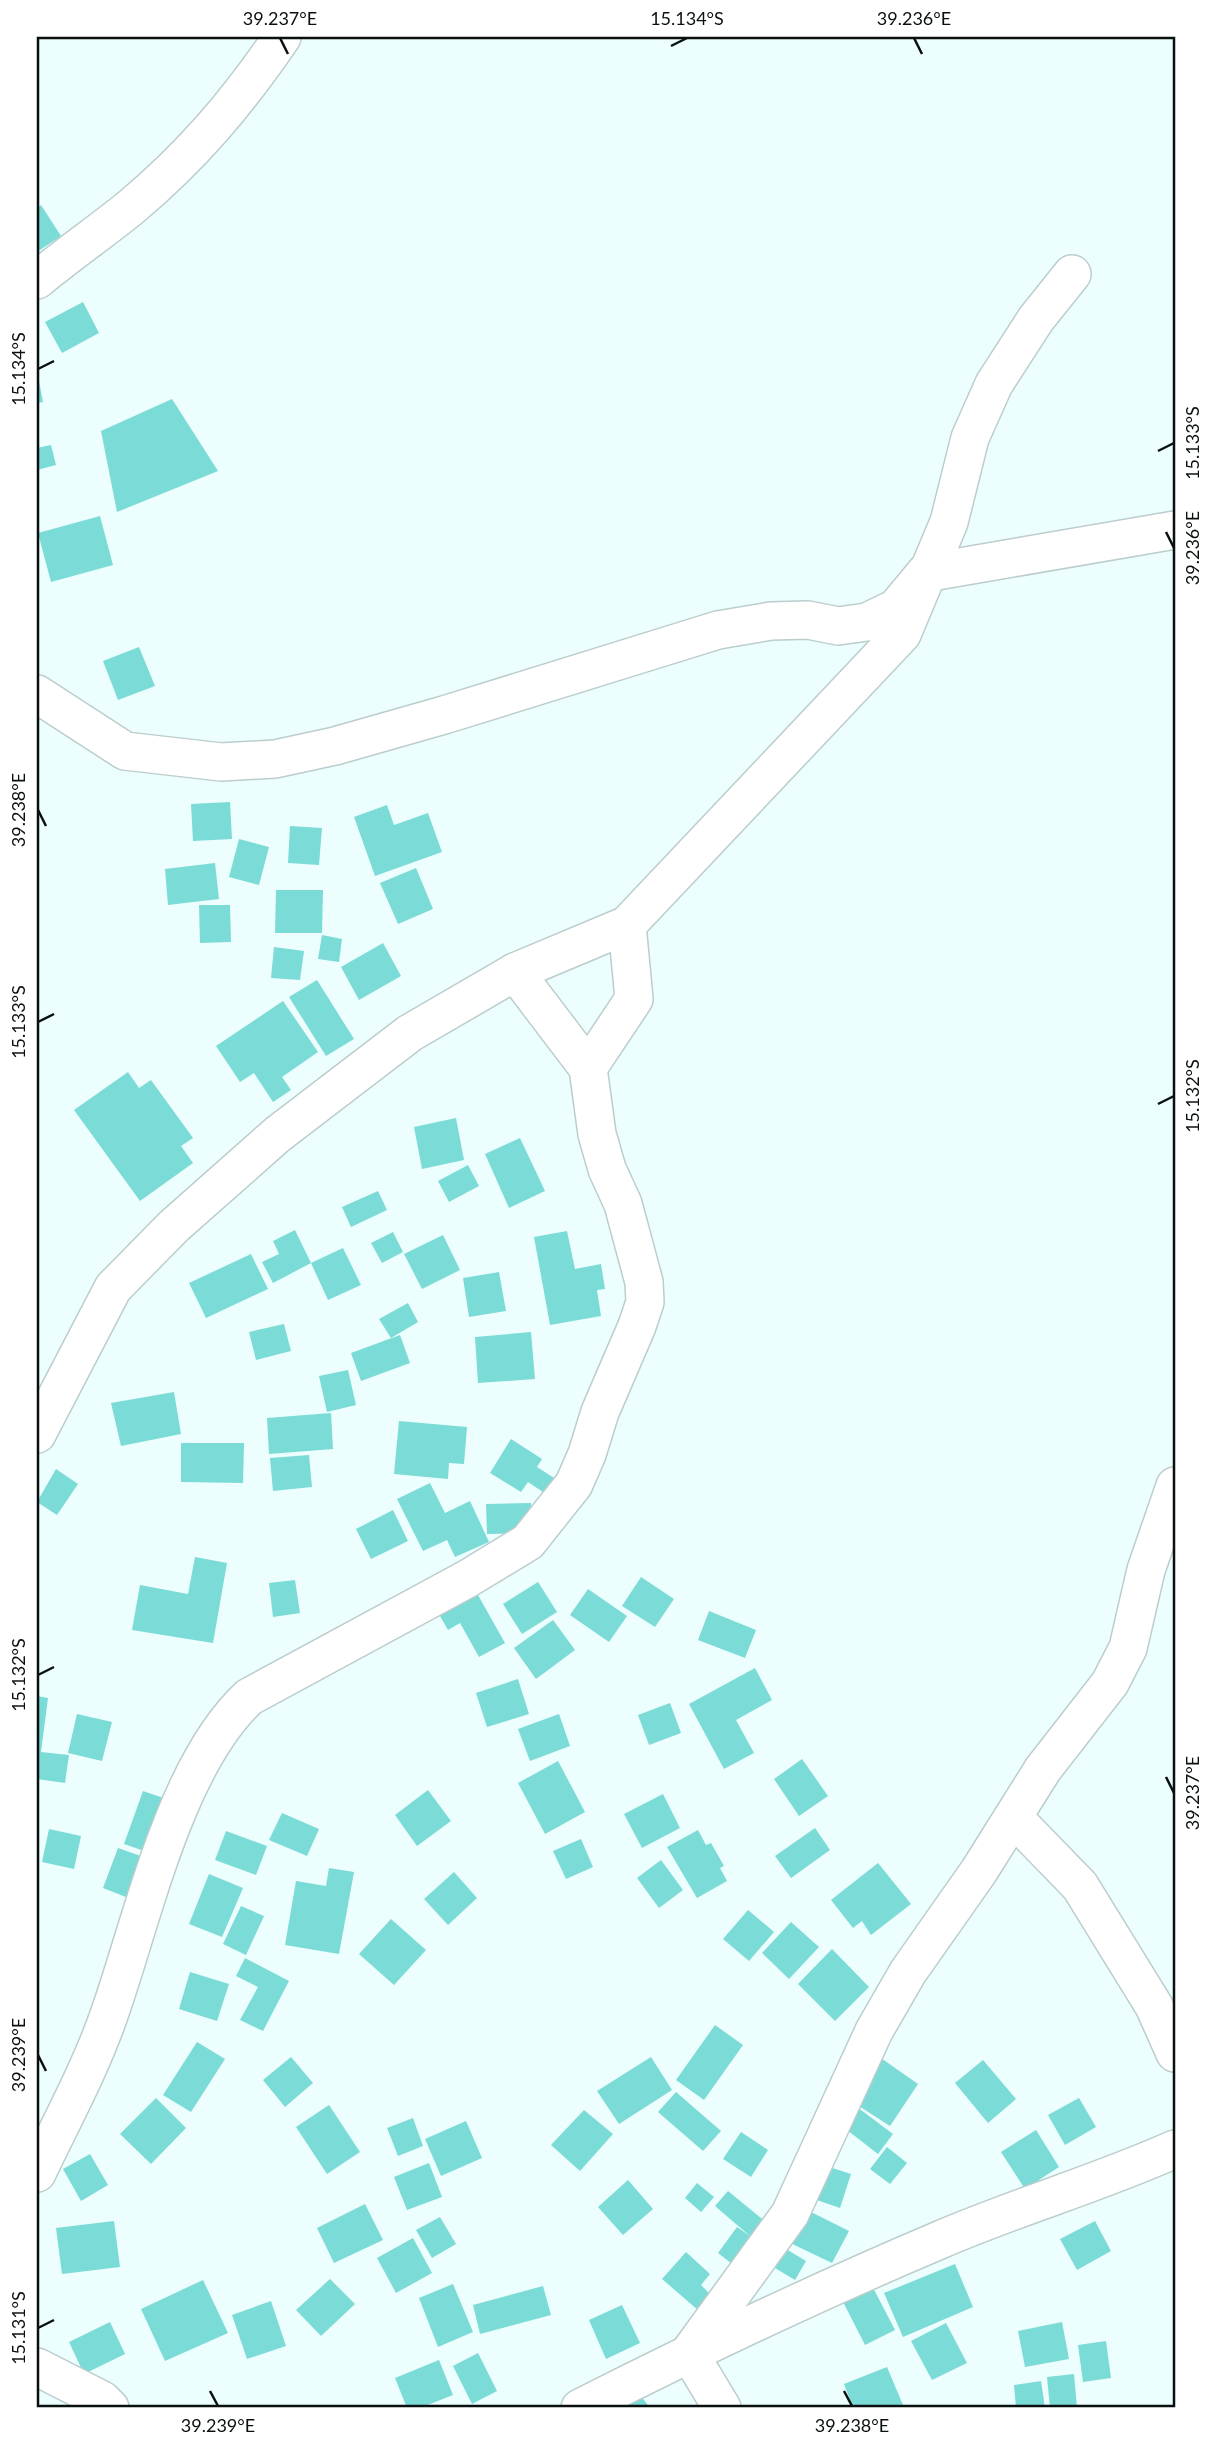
<svg xmlns="http://www.w3.org/2000/svg" width="1212" height="2445" font-family="Lato,sans-serif">
  <style>
    .building { fill: #7bdbd7 }
    .lines { fill: none; stroke-linecap: round; stroke-linejoin: round }
    .minor-casing { stroke: #bbcdcc; stroke-width: 40 }
    .minor { stroke: #fff; stroke-width: 37 }
    .ticks { fill: none; stroke: #0a1010; stroke-width: 2.5 }
    .neatline { fill: none; stroke: #0a1010; stroke-width: 2.5 }
    .ticks-label { font-size: 18px; text-anchor: middle; fill: #0a1010 }
  </style>
  <rect width="100%" height="100%" fill="#ecfefd"/>
  <g class="building">
    <path d="M41 205 61 236 37 252V208Z"/>
    <path d="M83 302 99 333 62 353 45 322Z"/>
    <path d="M37 371 43 402 37 403Z"/>
    <path d="M172 399 218 471 117 512 101 431Z"/>
    <path d="M51 445 56 465 37 470V448Z"/>
    <path d="M100 516 113 565 51 582 38 533Z"/>
    <path d="M139 647 155 686 118 700 103 661Z"/>
    <path d="M230 802 232 839 193 841 191 804Z"/>
    <path d="M387 805 394 825 428 813 442 852 375 876 354 817Z"/>
    <path d="M290 826 322 828 319 865 288 863Z"/>
    <path d="M239 839 269 847 259 885 229 877Z"/>
    <path d="M215 863 219 899 168 905 165 869Z"/>
    <path d="M416 868 433 909 398 924 380 883Z"/>
    <path d="M276 890H323L322 933H275Z"/>
    <path d="M199 905H230L231 942 200 943Z"/>
    <path d="M322 935 342 939 339 962 318 959Z"/>
    <path d="M383 943 401 976 359 1000 341 967Z"/>
    <path d="M274 947 304 951 300 980 271 978Z"/>
    <path d="M317 980 354 1039 326 1056 289 997Z"/>
    <path d="M283 1001 318 1052 282 1077 291 1090 273 1102 254 1073 240 1082 216 1046Z"/>
    <path d="M128 1072 139 1088 151 1080 193 1138 181 1146 193 1163 140 1201 74 1110Z"/>
    <path d="M456 1118 464 1160 422 1169 414 1127Z"/>
    <path d="M520 1138 545 1191 509 1208 485 1154Z"/>
    <path d="M468 1165 479 1186 449 1202 438 1181Z"/>
    <path d="M378 1191 387 1210 351 1227 342 1207Z"/>
    <path d="M295 1230 311 1263 273 1283 262 1262 279 1254 273 1241Z"/>
    <path d="M567 1231 575 1269 601 1264 605 1289 597 1290 601 1316 550 1325 534 1237Z"/>
    <path d="M393 1232 403 1252 382 1263 371 1243Z"/>
    <path d="M443 1235 460 1270 422 1289 404 1254Z"/>
    <path d="M343 1248 361 1285 328 1300 311 1263Z"/>
    <path d="M251 1254 268 1289 206 1318 189 1283Z"/>
    <path d="M499 1272 506 1311 469 1317 463 1278Z"/>
    <path d="M408 1303 418 1322 391 1338 379 1319Z"/>
    <path d="M284 1324 291 1351 256 1360 249 1332Z"/>
    <path d="M531 1332 535 1379 478 1383 475 1337Z"/>
    <path d="M400 1335 410 1363 361 1381 351 1353Z"/>
    <path d="M348 1370 356 1405 327 1412 319 1376Z"/>
    <path d="M174 1392 181 1434 121 1446 111 1403Z"/>
    <path d="M331 1413 333 1449 269 1454 267 1418Z"/>
    <path d="M399 1421 467 1427 464 1464 449 1463 448 1479 394 1474Z"/>
    <path d="M511 1439 542 1459 537 1467 562 1483 552 1498 528 1482 521 1492 490 1473Z"/>
    <path d="M181 1443H244L243 1483 181 1482Z"/>
    <path d="M309 1455 312 1487 273 1491 270 1458Z"/>
    <path d="M56 1469 78 1484 57 1515 37 1502Z"/>
    <path d="M430 1483 445 1513 470 1501 489 1542 455 1557 447 1540 423 1551 397 1499Z"/>
    <path d="M531 1503 532 1533 487 1534 486 1504Z"/>
    <path d="M393 1510 408 1541 371 1559 356 1529Z"/>
    <path d="M195 1557 227 1563 213 1643 132 1630 140 1585 188 1594Z"/>
    <path d="M641 1577 674 1599 655 1627 622 1606Z"/>
    <path d="M295 1580 300 1613 273 1617 269 1583Z"/>
    <path d="M538 1582 557 1612 522 1634 503 1604Z"/>
    <path d="M474 1588 505 1643 479 1657 460 1623 448 1630 436 1609Z"/>
    <path d="M588 1589 627 1616 609 1642 570 1615Z"/>
    <path d="M709 1611 756 1630 745 1658 698 1640Z"/>
    <path d="M553 1620 575 1650 536 1679 514 1648Z"/>
    <path d="M755 1668 772 1700 736 1720 754 1753 724 1769 689 1704Z"/>
    <path d="M518 1679 529 1714 487 1727 476 1693Z"/>
    <path d="M37 1696 48 1698 41 1752 69 1755 65 1783 37 1779Z"/>
    <path d="M670 1703 681 1733 649 1745 638 1715Z"/>
    <path d="M77 1714 112 1722 102 1761 68 1753Z"/>
    <path d="M559 1714 570 1746 530 1761 518 1729Z"/>
    <path d="M802 1759 828 1796 799 1816 774 1779Z"/>
    <path d="M558 1761 585 1812 545 1834 518 1783Z"/>
    <path d="M428 1790 451 1821 417 1846 395 1815Z"/>
    <path d="M143 1791 175 1802 156 1855 124 1844Z"/>
    <path d="M663 1794 680 1828 642 1848 624 1814Z"/>
    <path d="M282 1813 319 1829 307 1856 269 1840Z"/>
    <path d="M815 1828 830 1850 791 1878 775 1856Z"/>
    <path d="M49 1829 81 1836 74 1869 42 1862Z"/>
    <path d="M698 1830 706 1845 711 1843 724 1866 720 1868 727 1881 697 1898 667 1847Z"/>
    <path d="M226 1831 267 1846 256 1875 215 1860Z"/>
    <path d="M581 1839 593 1867 566 1879 553 1851Z"/>
    <path d="M118 1848 152 1860 136 1901 103 1888Z"/>
    <path d="M661 1860 683 1890 659 1908 637 1878Z"/>
    <path d="M878 1863 911 1904 871 1935 862 1921 853 1928 831 1900Z"/>
    <path d="M329 1868 354 1872 339 1954 285 1945 296 1881 326 1886Z"/>
    <path d="M454 1872 477 1898 448 1925 424 1899Z"/>
    <path d="M209 1874 243 1888 222 1937 189 1924Z"/>
    <path d="M241 1906 264 1916 246 1955 223 1944Z"/>
    <path d="M748 1910 774 1932 749 1961 723 1939Z"/>
    <path d="M391 1919 426 1950 394 1985 359 1954Z"/>
    <path d="M791 1922 819 1947 789 1979 762 1953Z"/>
    <path d="M832 1949 869 1987 835 2021 798 1984Z"/>
    <path d="M245 1958 289 1981 263 2031 240 2020 258 1987 236 1976Z"/>
    <path d="M190 1972 229 1984 217 2021 179 2009Z"/>
    <path d="M715 2025 743 2045 704 2100 676 2080Z"/>
    <path d="M197 2042 225 2059 191 2112 163 2095Z"/>
    <path d="M878 2056 918 2084 890 2126 851 2101Z"/>
    <path d="M291 2057 313 2083 285 2107 263 2080Z"/>
    <path d="M651 2057 672 2090 619 2124 597 2091Z"/>
    <path d="M983 2060 1016 2099 988 2123 955 2083Z"/>
    <path d="M676 2092 721 2131 703 2151 658 2112Z"/>
    <path d="M156 2098 186 2128 151 2164 120 2134Z"/>
    <path d="M1079 2098 1096 2127 1065 2145 1048 2115Z"/>
    <path d="M853 2104 893 2134 878 2154 838 2123Z"/>
    <path d="M329 2105 360 2152 327 2174 296 2127Z"/>
    <path d="M584 2110 613 2134 580 2171 551 2145Z"/>
    <path d="M413 2118 423 2146 398 2156 387 2128Z"/>
    <path d="M466 2121 482 2158 441 2176 425 2139Z"/>
    <path d="M1036 2130 1059 2167 1025 2189 1001 2152Z"/>
    <path d="M741 2132 768 2150 751 2177 723 2159Z"/>
    <path d="M887 2147 907 2163 890 2184 870 2169Z"/>
    <path d="M90 2154 108 2185 81 2201 63 2169Z"/>
    <path d="M429 2163 442 2197 407 2210 394 2177Z"/>
    <path d="M823 2165 851 2174 840 2208 811 2198Z"/>
    <path d="M628 2180 653 2209 623 2235 598 2207Z"/>
    <path d="M697 2183 714 2197 701 2212 685 2198Z"/>
    <path d="M728 2191 773 2228 740 2270 718 2253 737 2227 750 2236 715 2206Z"/>
    <path d="M365 2204 383 2240 334 2263 317 2228Z"/>
    <path d="M803 2208 849 2231 832 2263 786 2241Z"/>
    <path d="M440 2217 456 2244 432 2258 416 2230Z"/>
    <path d="M114 2221 120 2267 62 2274 56 2228Z"/>
    <path d="M1095 2221 1111 2251 1077 2270 1060 2239Z"/>
    <path d="M413 2238 432 2273 396 2293 377 2258Z"/>
    <path d="M786 2249 806 2261 795 2280 775 2268Z"/>
    <path d="M686 2252 710 2274 701 2285 711 2295 698 2310 662 2279Z"/>
    <path d="M955 2264 973 2307 903 2337 884 2293Z"/>
    <path d="M330 2279 355 2304 321 2336 296 2310Z"/>
    <path d="M203 2280 228 2333 165 2361 141 2309Z"/>
    <path d="M869 2280 895 2330 865 2345 839 2294Z"/>
    <path d="M453 2284 473 2332 438 2347 419 2298Z"/>
    <path d="M543 2286 551 2315 480 2334 473 2305Z"/>
    <path d="M271 2301 286 2346 247 2359 232 2315Z"/>
    <path d="M622 2305 640 2343 606 2359 589 2320Z"/>
    <path d="M110 2322 125 2354 84 2374 69 2342Z"/>
    <path d="M1062 2322 1069 2359 1025 2367 1018 2331Z"/>
    <path d="M946 2323 967 2363 932 2380 911 2341Z"/>
    <path d="M1106 2341 1111 2378 1083 2382 1078 2345Z"/>
    <path d="M478 2353 497 2391 472 2404 453 2366Z"/>
    <path d="M439 2360 453 2395 420 2408H407L395 2378Z"/>
    <path d="M887 2367 903 2405 853 2408 844 2384Z"/>
    <path d="M1074 2374 1077 2408H1050L1047 2377Z"/>
    <path d="M1041 2381 1045 2408H1016L1014 2385Z"/>
    <path d="M641 2396 650 2408H625Z"/>
  </g>
  <g class="lines">
    <defs>
      <g id="minor">
        <path d="M37 280C67 255 99 233 130 208 192 156 237 103 282 37"/>
        <path d="M37 694 125 751 221 762 275 759 335 746 444 715 718 630 771 621 808 620 838 626 867 622 896 608 925 573 1175 530"/>
        <path d="M588 1068 634 999 627 925"/>
        <path d="M37 1434 113 1288 174 1226 278 1134 410 1033 515 972 627 925 902 634 949 522 970 438 994 384 1036 319 1072 274"/>
        <path d="M1013 1817 1080 1886 1154 2006 1175 2053"/>
        <path d="M37 2173C62 2120 91 2068 110 2012 143 1918 175 1766 249 1697L467 1579 528 1542 574 1484 587 1454 600 1412 637 1326 645 1302 644 1282 623 1204 607 1169 597 1134 588 1068 515 972"/>
        <path d="M689 2353 790 2214 874 2031 908 1972 979 1871 1043 1769 1110 1683 1128 1648 1146 1570 1175 1486"/>
        <path d="M689 2353 722 2408"/>
        <path d="M37 2367 102 2400 110 2408"/>
        <path d="M580 2408C699 2348 819 2291 942 2239 1019 2206 1099 2183 1175 2149"/>
      </g>
    </defs>
    <use href="#minor" class="minor-casing"/>
    <use href="#minor" class="minor"/>
  </g>
  <path class="ticks" d="M280 38 288 54M914 38 922 54M671 46 687 38M38 369 54 361M1158 451 1174 443M1166 532 1174 548M38 810 46 826M38 1022 54 1014M1158 1104 1174 1096M38 1675 54 1667M1166 1777 1174 1793M38 2055 46 2071M38 2328 54 2320M210 2391 218 2406M844 2391 852 2406"/>
  <rect width="1212" height="2445" fill="none" stroke="#ffffff" stroke-width="77"/>
  <rect x="38" y="38" width="1136" height="2368" class="neatline"/>
  <g class="ticks-label">
    <text x="280" y="25">39.237°E</text>
    <text x="687" y="25">15.134°S</text>
    <text x="914" y="25">39.236°E</text>
    <text transform="translate(19 369) rotate(-90)" y="6">15.134°S</text>
    <text transform="translate(1193 443) rotate(-90)" y="6">15.133°S</text>
    <text transform="translate(1193 548) rotate(-90)" y="6">39.236°E</text>
    <text transform="translate(19 810) rotate(-90)" y="6">39.238°E</text>
    <text transform="translate(19 1022) rotate(-90)" y="6">15.133°S</text>
    <text transform="translate(1193 1096) rotate(-90)" y="6">15.132°S</text>
    <text transform="translate(19 1675) rotate(-90)" y="6">15.132°S</text>
    <text transform="translate(1193 1793) rotate(-90)" y="6">39.237°E</text>
    <text transform="translate(19 2055) rotate(-90)" y="6">39.239°E</text>
    <text transform="translate(19 2328) rotate(-90)" y="6">15.131°S</text>
    <text x="218" y="2432">39.239°E</text>
    <text x="852" y="2432">39.238°E</text>
  </g>
</svg>
